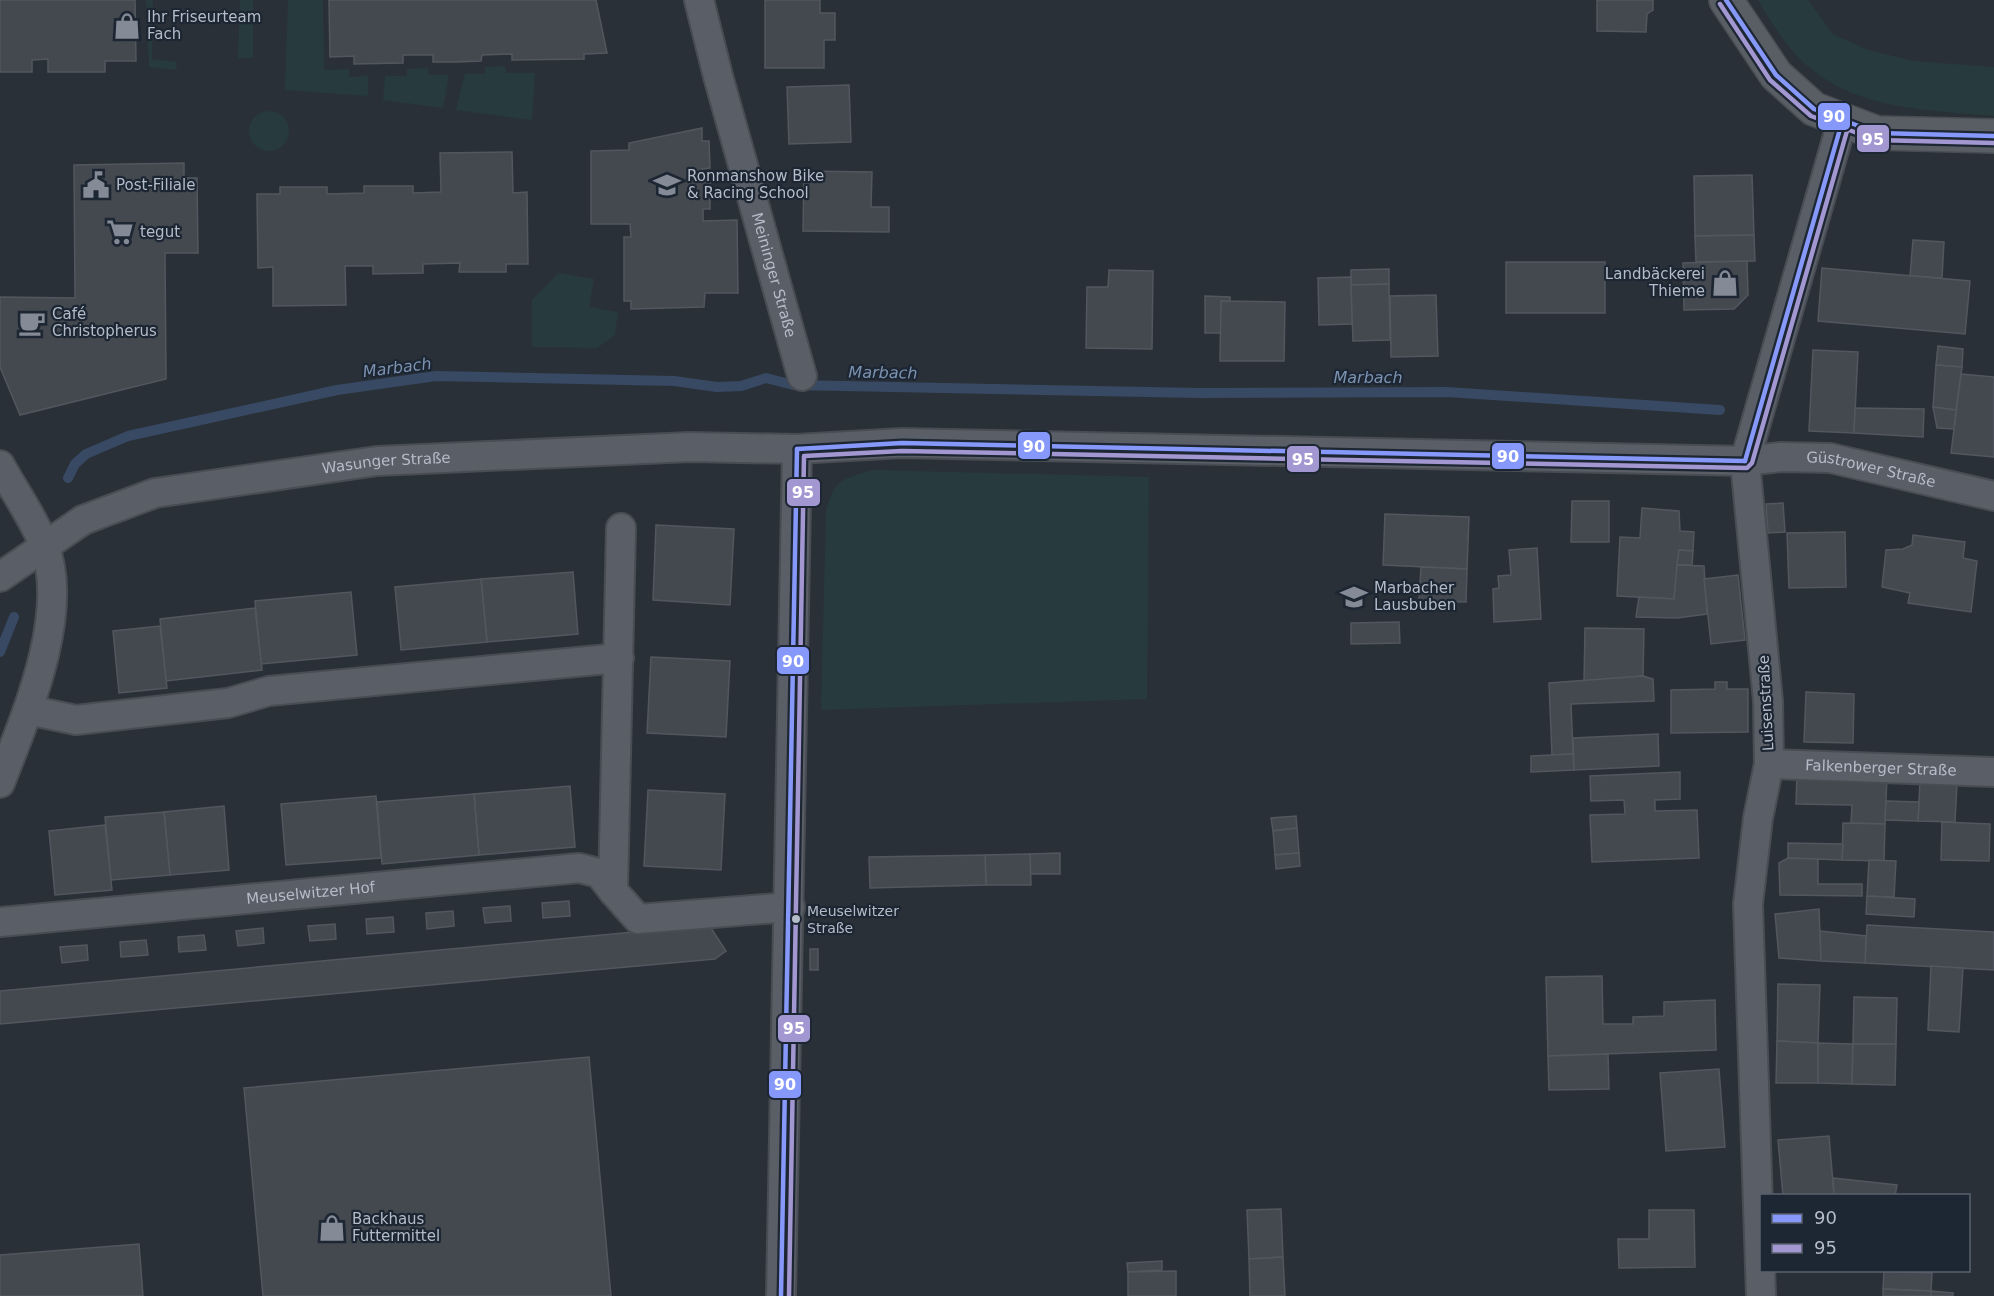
<svg xmlns="http://www.w3.org/2000/svg" width="1994" height="1296" font-family="'DejaVu Sans',sans-serif">
  <style>
    .green { fill: #273a3e }
    .lines { fill: none; stroke-linecap: round; stroke-linejoin: round }
    .stream { stroke: #384963; stroke-width: 10 }
    .building { fill: #444950; stroke: #52575f; stroke-width: 1.5 }
    .street-casing { stroke: #484c53; stroke-width: 32 }
    .secondary-casing { stroke: #484c53; stroke-width: 36 }
    .street { stroke: #5a5e66; stroke-width: 28 }
    .secondary { stroke: #595d64; stroke-width: 33 }
    .bus-1-casing { stroke: #1d2633; stroke-width: 9 }
    .bus-2-casing { stroke: #1d2633; stroke-width: 9 }
    .bus-1 { stroke: #8698f9; stroke-width: 4.5 }
    .bus-2 { stroke: #a397d1; stroke-width: 4.5 }
    .bus-dot { fill: #b4bcc9; stroke: #1d2633; stroke-width: 2 }
    .labels { text-anchor: middle; stroke-width: 4.5; stroke-linejoin: round; paint-order: stroke }
    .bus-label { font-size: 14px; fill: #b4bcc9; stroke: #1d2633; text-anchor: start }
    .poi-label { font-size: 15px; fill: #b4bcc9; stroke: #1d2633; text-anchor: start }
    .street-label { font-size: 15px; fill: #b4bcc9; stroke: #1d2633 }
    .water-label { font-size: 16px; font-style: italic; fill: #7c92b1; stroke: #1d2633 }
    .line-badge { stroke: #1d2633; stroke-width: 2 }
    .badge-label { font-size: 16px; text-anchor: middle; font-weight: bold; fill: #fff }
  </style>
  <rect width="100%" height="100%" fill="#2a3038"/>
  <g class="green">
    <path d="M146 0H153L152 59 177 62 176 70 149 67Z"/>
    <path d="M240 0H253V58H238Z"/>
    <path d="M288 0H323L324 70 349 69V77L368 76V96L285 90Z"/>
    <path d="M1758 0H1808L1833 34 1868 50 1914 61 1994 67V116C1928 110 1855 110 1804 63 1785 45 1771 22 1758 0Z"/>
    <path d="M505 66 506 73H535L532 120 456 110 465 74H485V67Z"/>
    <path d="M428 68 429 75H449L443 108 383 100 385 76H407V69Z"/>
    <circle cx="269" cy="131" r="20"/>
    <path d="M558 273 594 279 589 307 618 312 615 335 597 348 532 347V300Z"/>
    <path d="M874 470 1149 477 1147 699 821 710 826 512C833 480 843 478 874 470Z"/>
  </g>
  <g class="lines">
    <g class="stream">
      <path d="M68 478 75 464 86 454 128 436 337 390 436 376 674 381 717 387 741 386 766 378 793 385 1200 393 1447 392 1720 410"/>
      <path d="M0 652 14 617"/>
    </g>
  </g>
  <g class="building">
    <path d="M0 0H135L136 61H105V72H48V59L32 60V72H0Z"/>
    <path d="M329 0H596L607 53 584 54V59L512 60V54L482 55 481 61 456 62H433V55H403V63L354 64V56L330 57Z"/>
    <path d="M765 0H820V13H835V40H824V68H765Z"/>
    <path d="M1597 0H1653V10L1647 14 1646 32 1597 31Z"/>
    <path d="M849 85 851 142 789 144 787 87Z"/>
    <path d="M702 128V141H709L710 168 702 169 703 182H710V209H703V221L737 220 738 293H705L704 307 631 309V301H624V237H631L630 224H591V151L629 150V143Z"/>
    <path d="M512 152 513 193 527 192 528 264H506V272H459L460 263 423 264V273L373 274V266H345L346 305 273 306V267L258 268 257 194H280V187H327V194L364 193V186H413V193L441 192 440 153Z"/>
    <path d="M184 163V178H197L198 253H165L166 379 20 415 0 367V297L75 298 74 165Z"/>
    <path d="M804 171 872 172 871 207H889V232L803 231Z"/>
    <path d="M1752 175 1754 235 1695 236 1694 176Z"/>
    <path d="M1754 235 1755 261 1696 262 1695 236Z"/>
    <path d="M1913 240 1944 242 1942 278 1910 276Z"/>
    <path d="M1747 261 1748 295 1734 309 1684 310 1683 263Z"/>
    <rect x="1506" y="262" width="99" height="51"/>
    <path d="M1822 268 1970 281 1965 334 1818 321Z"/>
    <path d="M1389 269V284L1351 285V270Z"/>
    <path d="M1109 270 1153 271 1152 349 1086 348 1087 287H1108Z"/>
    <path d="M1351 277 1352 324 1319 325 1318 278Z"/>
    <path d="M1389 284 1390 340 1353 341 1351 285Z"/>
    <path d="M1436 295 1438 356 1391 357 1390 296Z"/>
    <path d="M1205 296 1230 297V302L1221 301V333H1205Z"/>
    <path d="M1221 301 1285 302 1284 361H1220Z"/>
    <path d="M1938 346 1963 349 1962 367 1936 365Z"/>
    <path d="M1813 350 1858 352 1854 433 1809 431Z"/>
    <path d="M1936 365 1962 367 1956 410 1933 407Z"/>
    <path d="M1961 374 1994 377V457L1951 453Z"/>
    <path d="M1933 407 1956 410 1954 429 1937 428Z"/>
    <path d="M1855 408 1924 409 1923 437 1854 433Z"/>
    <path d="M1572 501H1609V542H1571Z"/>
    <path d="M1783 503 1785 532 1768 533 1766 504Z"/>
    <path d="M1642 508 1679 511 1680 531 1694 532 1693 551 1679 550 1674 599 1617 596 1620 537 1640 538Z"/>
    <path d="M1385 514 1469 517 1467 569 1383 565Z"/>
    <path d="M656 525 734 529 730 605 653 600Z"/>
    <path d="M1845 532 1846 587 1789 588 1787 533Z"/>
    <path d="M1913 535 1965 542 1963 558 1977 561 1971 612 1908 603 1910 593 1882 587 1886 550 1903 549 1912 545Z"/>
    <path d="M1537 548 1541 619 1494 622 1493 589 1499 588 1498 576 1511 575 1509 550Z"/>
    <path d="M1679 550 1693 551 1692 565H1677Z"/>
    <path d="M1677 565 1704 566 1707 614 1677 618 1636 617 1639 597 1674 599Z"/>
    <path d="M1421 567 1467 569 1466 602 1419 601Z"/>
    <path d="M573 572 578 634 487 642 481 579Z"/>
    <path d="M1738 575 1745 640 1711 644 1704 579Z"/>
    <path d="M481 579 487 642 401 650 395 587Z"/>
    <path d="M351 592 357 655 261 664 255 601Z"/>
    <path d="M255 608 262 670 166 681 160 619Z"/>
    <path d="M1399 622 1400 643 1351 644V623Z"/>
    <path d="M160 626 167 688 119 693 113 631Z"/>
    <path d="M1585 628 1644 629 1643 676 1584 682Z"/>
    <path d="M651 657 730 661 726 737 647 733Z"/>
    <path d="M1643 676 1653 679 1654 701 1571 704 1573 754 1552 755 1549 683Z"/>
    <path d="M1715 682H1727V689H1748V732L1671 733V690L1715 689Z"/>
    <path d="M1806 692 1854 694 1853 743 1804 742Z"/>
    <path d="M1658 734 1659 766 1574 770 1573 738Z"/>
    <path d="M1573 754 1574 770 1531 772V756Z"/>
    <path d="M1680 772V799L1655 800V811L1697 810 1699 858 1592 862 1590 815 1625 814 1624 800 1591 801 1590 776Z"/>
    <path d="M1797 773 1887 776 1885 824 1851 823 1852 805 1796 804Z"/>
    <path d="M1920 781 1957 783 1955 822 1918 821Z"/>
    <path d="M570 786 575 847 479 855 474 794Z"/>
    <path d="M648 790 725 794 721 870 644 866Z"/>
    <path d="M474 794 479 855 382 864 377 802Z"/>
    <path d="M376 796 381 858 286 865 281 804Z"/>
    <path d="M1886 801 1919 802 1918 821 1885 820Z"/>
    <path d="M224 806 229 870 170 875 164 812Z"/>
    <path d="M164 812 170 875 111 880 105 817Z"/>
    <path d="M1296 816 1297 828 1273 831 1271 818Z"/>
    <path d="M1942 822 1990 824 1989 861 1941 860Z"/>
    <path d="M1843 823 1885 824 1884 861 1842 860Z"/>
    <path d="M105 825 112 890 55 895 49 831Z"/>
    <path d="M1297 828 1299 853 1275 855 1273 831Z"/>
    <path d="M1788 843 1843 844 1842 860 1788 858Z"/>
    <path d="M1060 853V874H1030V854Z"/>
    <path d="M1299 853 1300 866 1276 869 1275 855Z"/>
    <path d="M1030 854 1031 885H986L985 855Z"/>
    <path d="M985 855 986 885 870 888 869 857Z"/>
    <path d="M1788 858 1818 859V884H1862V896L1780 895 1779 863Z"/>
    <path d="M1869 860 1896 861 1894 897 1867 896Z"/>
    <path d="M1867 896 1915 899 1914 917 1866 914Z"/>
    <path d="M569 901 570 916 543 918 542 903Z"/>
    <path d="M510 906 511 921 485 923 483 908Z"/>
    <path d="M1819 909 1821 961 1779 958 1775 914Z"/>
    <path d="M453 911 454 926 427 929 426 913Z"/>
    <path d="M393 917 394 932 367 934 366 919Z"/>
    <path d="M335 924 336 939 310 941 308 926Z"/>
    <path d="M709 925 726 951 715 959 0 1024V991Z"/>
    <path d="M1867 925 1994 932V970L1865 963Z"/>
    <path d="M263 928 264 943 238 946 236 931Z"/>
    <path d="M1820 931 1866 936 1865 963 1821 961Z"/>
    <path d="M204 935 206 950 179 952 178 937Z"/>
    <path d="M146 940 148 955 121 957 120 942Z"/>
    <path d="M87 945 88 960 62 963 60 947Z"/>
    <rect x="810" y="949" width="8" height="21"/>
    <path d="M1931 966 1963 968 1959 1032 1928 1030Z"/>
    <path d="M1602 976 1603 1024H1633V1017L1664 1016V1002L1715 1000 1716 1050 1548 1056 1546 977Z"/>
    <path d="M1778 984 1820 985 1818 1043 1777 1041Z"/>
    <path d="M1854 997 1897 998 1896 1044H1853Z"/>
    <path d="M1777 1041 1818 1043V1083H1776Z"/>
    <path d="M1818 1043 1853 1044 1852 1084 1818 1083Z"/>
    <path d="M1853 1044H1896L1895 1085 1852 1084Z"/>
    <path d="M1608 1054 1609 1089 1549 1090 1548 1056Z"/>
    <path d="M589 1057 611 1296H263L244 1088Z"/>
    <path d="M1719 1069 1725 1147 1666 1151 1660 1073Z"/>
    <path d="M1829 1136 1834 1195 1783 1196 1778 1140Z"/>
    <path d="M1833 1178 1897 1185 1895 1196 1834 1195Z"/>
    <path d="M1281 1209 1283 1257 1249 1259 1247 1210Z"/>
    <path d="M1649 1210H1694L1695 1267 1619 1268 1618 1239H1649Z"/>
    <path d="M139 1244 143 1296H0V1255Z"/>
    <path d="M1283 1257 1285 1296H1250L1249 1259Z"/>
    <path d="M1162 1261V1270L1128 1272 1127 1263Z"/>
    <path d="M1176 1271V1296H1128V1272Z"/>
    <path d="M1884 1271 1932 1273 1931 1291 1883 1289Z"/>
    <path d="M1883 1289 1931 1291V1296H1883Z"/>
    <path d="M1931 1291 1953 1293V1296H1931Z"/>
  </g>
  <g class="lines">
    <defs>
      <g id="street">
        <path id="s1" d="M699 0 718 76 802 376"/>
        <path d="M0 465C14 491 33 517 44 545 71 613 25 718 0 783"/>
        <path d="M621 528 613 891 638 919 790 907"/>
        <path id="s2" d="M0 577 83 520 155 493 377 461 690 447 797 449 902 443 1745 461 1781 457 1830 458 1994 496"/>
        <path d="M28 710 76 720 228 703 269 691 619 658"/>
        <path id="s3" d="M1769 764 1994 772"/>
        <path id="s4" d="M0 922 579 868 599 873 613 891"/>
        <path d="M781 1296 797 449"/>
        <path d="M1761 1296 1748 904 1758 818 1769 764 1768 701 1745 461 1842 122"/>
      </g>
      <path id="secondary" d="M1726 0 1776 75 1814 109 1877 133 1994 136"/>
    </defs>
    <use href="#street" class="street-casing"/>
    <use href="#secondary" class="secondary-casing"/>
    <use href="#street" class="street"/>
    <use href="#secondary" class="secondary"/>
    <defs>
      <g id="bus-1">
        <path d="M1726 0 1776 75 1814 109 1877 133 1994 136"/>
        <path d="M797 449 902 443 1745 461"/>
        <path d="M1745 461 1842 122"/>
        <path d="M781 1296 797 449"/>
      </g>
      <g id="bus-2">
        <path d="M1720 4 1770 80 1811 116 1876 140 1994 143"/>
        <path d="M789 1296 804 456 902 451 1747 468 1752 463 1849 124"/>
      </g>
    </defs>
    <use href="#bus-1" class="bus-1-casing"/>
    <use href="#bus-2" class="bus-2-casing"/>
    <use href="#bus-1" class="bus-1"/>
    <use href="#bus-2" class="bus-2"/>
  </g>
  <defs>
    <symbol id="shop-bare" viewBox="-9 -9 18 18"><path d="M-5-2.5h2.3a2.7 3.5 0 0 1 5.4 0H5L5.5 6h-11ZM-1.5-2.5h3a1.5 2.3 0 0 0-3 0Z" fill="#848b96" stroke="#1d2633" stroke-width="2.5" paint-order="stroke"/></symbol>
    <symbol id="civic-bare" viewBox="-9 -9 18 18"><path d="M-.6-6.5H3V-4.5H.6V-3L4-1V1h2V6H-6V1h2V-1L-.6-3ZM-1.2 2.5V6h2.4V2.5Z" fill="#848b96" stroke="#1d2633" stroke-width="2.5" paint-order="stroke"/></symbol>
    <symbol id="school-bare" viewBox="-9 -9 18 18"><path d="M0-5L7-2L0 1L-7-2ZM-4 1L0 2.5L4 1V4Q0 6-4 4Z" fill="#848b96" stroke="#1d2633" stroke-width="2.5" paint-order="stroke"/></symbol>
    <symbol id="supermarket-bare" viewBox="-9 -9 18 18"><path d="M-6-5.5h2.5l.6 2H6L4.5 2H-2.5L-4.4-4H-6ZM-1.5 3.2a1.3 1.3 0 1 0 .1 0ZM3 3.2a1.3 1.3 0 1 0 .1 0Z" fill="#848b96" stroke="#1d2633" stroke-width="2.5" paint-order="stroke"/></symbol>
    <symbol id="cafe-bare" viewBox="-9 -9 18 18"><path d="M-5.5-4.5H6V0H3Q3 3.5 0 3.5H-2.5Q-5.5 3.5-5.5 0ZM3-3.2v2h1.7v-2ZM-6 4.5H4V6H-6Z" fill="#848b96" stroke="#1d2633" stroke-width="2.5" paint-order="stroke"/></symbol>
  </defs>
  <g fill-rule="evenodd">
    <use href="#shop-bare" x="108" y="7" width="38" height="38"/>
    <use href="#civic-bare" x="77" y="166" width="38" height="38"/>
    <use href="#school-bare" x="648" y="166" width="38" height="38"/>
    <use href="#supermarket-bare" x="101" y="213" width="38" height="38"/>
    <use href="#shop-bare" x="1706" y="264" width="38" height="38"/>
    <use href="#cafe-bare" x="13" y="304" width="38" height="38"/>
    <use href="#school-bare" x="1335" y="578" width="38" height="38"/>
    <use href="#shop-bare" x="313" y="1209" width="38" height="38"/>
  </g>
  <circle class="bus-dot" cx="796" cy="919" r="5"/>
  <g class="labels">
    <g class="bus-label">
      <text x="807" y="916">Meuselwitzer<tspan x="807" dy="17">Straße</tspan></text>
    </g>
    <g class="poi-label">
      <text x="147" y="22">Ihr Friseurteam<tspan x="147" dy="17">Fach</tspan></text>
      <text x="687" y="181">Ronmanshow Bike<tspan x="687" dy="17">&amp; Racing School</tspan></text>
      <text x="116" y="190">Post-Filiale</text>
      <text x="140" y="237">tegut</text>
      <text x="1705" y="279" text-anchor="end">Landbäckerei<tspan x="1705" dy="17">Thieme</tspan></text>
      <text x="52" y="319">Café<tspan x="52" dy="17">Christopherus</tspan></text>
      <text x="1374" y="593">Marbacher<tspan x="1374" dy="17">Lausbuben</tspan></text>
      <text x="352" y="1224">Backhaus<tspan x="352" dy="17">Futtermittel</tspan></text>
    </g>
    <g class="street-label">
      <text dy="5" stroke="none"><textPath href="#s1" startOffset="285">Meininger Straße</textPath></text>
      <text dy="5" stroke="none"><textPath href="#s2" startOffset="411">Wasunger Straße</textPath></text>
      <text dy="5" stroke="none"><textPath href="#s2" startOffset="1898">Güstrower Straße</textPath></text>
      <text transform="translate(1766 703) rotate(-93)" y="5">Luisenstraße</text>
      <text dy="5" stroke="none"><textPath href="#s3" startOffset="112">Falkenberger Straße</textPath></text>
      <text dy="5" stroke="none"><textPath href="#s4" startOffset="312">Meuselwitzer Hof</textPath></text>
    </g>
    <g class="water-label">
      <text transform="translate(397 367) rotate(-7)" y="6">Marbach</text>
      <text transform="translate(883 372) rotate(1)" y="6">Marbach</text>
      <text x="1368" y="383">Marbach</text>
    </g>
  </g>
  <g class="line-badge">
    <rect x="1817" y="102" width="34" height="29" rx="6" fill="#8698f9"/>
    <rect x="1856" y="124" width="34" height="29" rx="6" fill="#a397d1"/>
    <rect x="1017" y="431" width="34" height="29" rx="6" fill="#8698f9"/>
    <rect x="1491" y="442" width="34" height="28" rx="6" fill="#8698f9"/>
    <rect x="1286" y="445" width="34" height="28" rx="6" fill="#a397d1"/>
    <rect x="786" y="478" width="35" height="29" rx="6" fill="#a397d1"/>
    <rect x="776" y="646" width="34" height="29" rx="6" fill="#8698f9"/>
    <rect x="777" y="1014" width="34" height="29" rx="6" fill="#a397d1"/>
    <rect x="768" y="1070" width="34" height="29" rx="6" fill="#8698f9"/>
  </g>
  <g class="badge-label">
    <text x="1834" y="122">90</text>
    <text x="1873" y="145">95</text>
    <text x="1034" y="452">90</text>
    <text x="1508" y="462">90</text>
    <text x="1303" y="465">95</text>
    <text x="803" y="498">95</text>
    <text x="793" y="667">90</text>
    <text x="794" y="1034">95</text>
    <text x="785" y="1090">90</text>
  </g>
  <rect x="1760" y="1194" width="210" height="78" fill="#1d2633" stroke="#59626f" stroke-width="1.5"/>
  <rect x="1772" y="1214" width="30" height="9" fill="#8698f9" stroke="#59626f" stroke-width="1.5"/>
  <text x="1814" y="1224" font-size="18" fill="#b4bcc9">90</text>
  <rect x="1772" y="1244" width="30" height="9" fill="#a397d1" stroke="#59626f" stroke-width="1.5"/>
  <text x="1814" y="1254" font-size="18" fill="#b4bcc9">95</text>
</svg>
